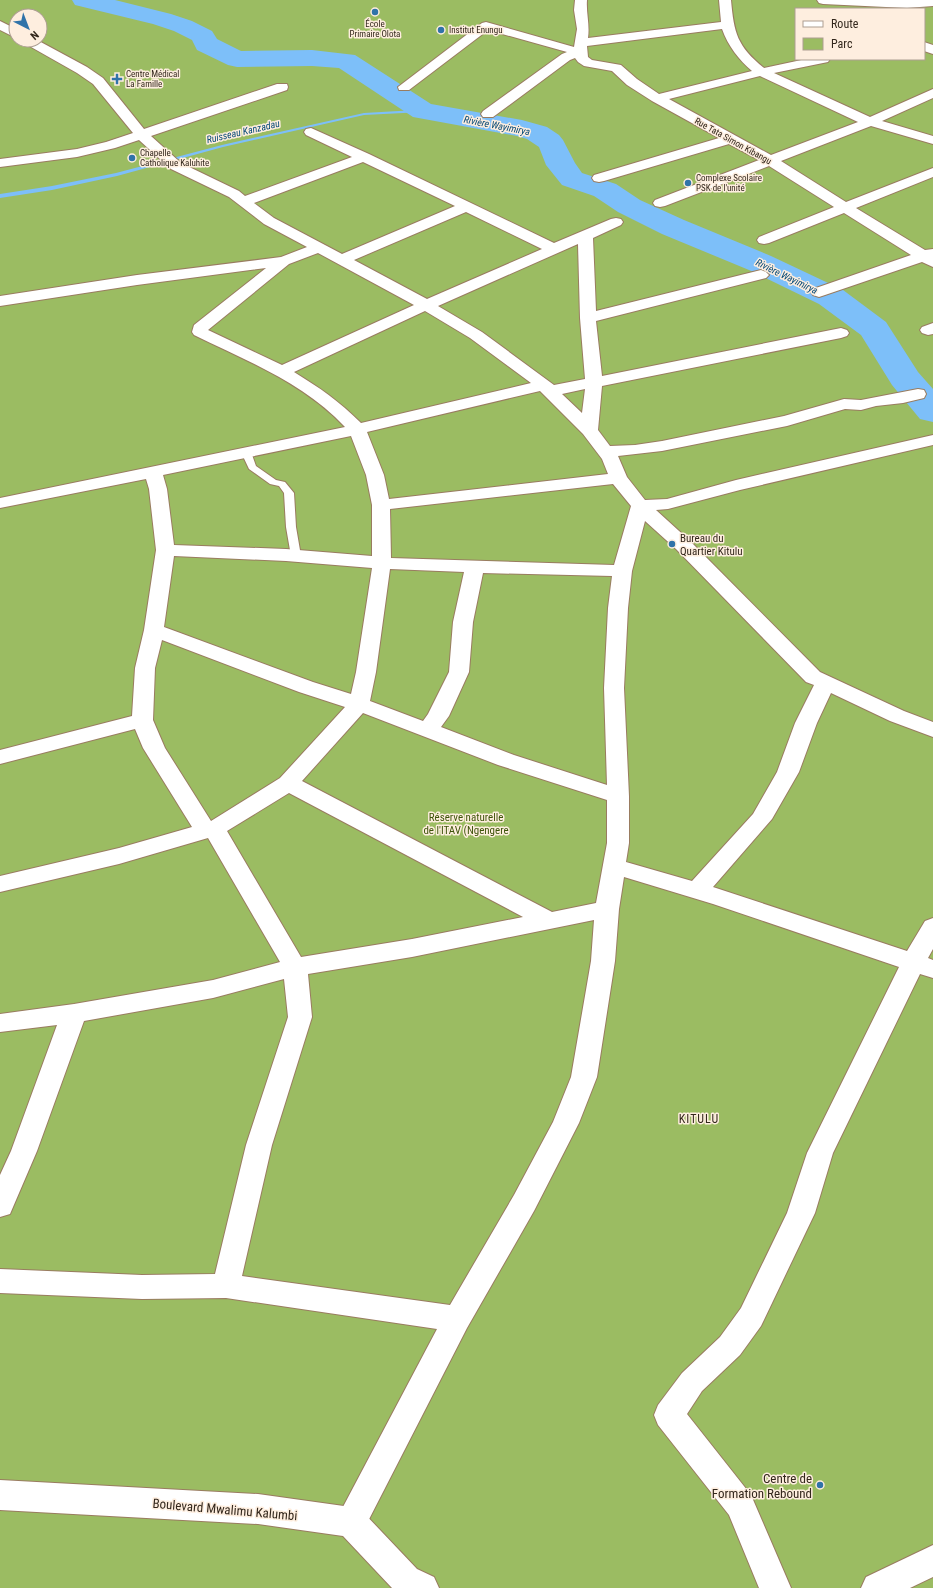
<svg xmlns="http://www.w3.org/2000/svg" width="933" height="1588" font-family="'Roboto Condensed',sans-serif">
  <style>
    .green { fill: #9bbc62; fill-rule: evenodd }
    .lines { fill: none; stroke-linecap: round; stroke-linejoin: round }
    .stream { fill: #7dbff9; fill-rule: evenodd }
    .river { fill: #7dbff9; fill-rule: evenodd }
    .lane-casing { stroke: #997c60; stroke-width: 2 }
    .street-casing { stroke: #997c60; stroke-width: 2 }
    .secondary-casing { stroke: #997c60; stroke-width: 2 }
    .lane { fill: #fff; fill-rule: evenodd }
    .street { fill: #fff; fill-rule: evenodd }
    .secondary { fill: #fff; fill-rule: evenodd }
    .poi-dot { fill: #3073a9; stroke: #feeedf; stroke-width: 1.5 }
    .labels { text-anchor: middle; stroke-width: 3; stroke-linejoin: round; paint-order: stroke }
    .far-poi-label { font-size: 9px; fill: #33271c; stroke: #feeedf; text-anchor: start }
    .far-street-label { font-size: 9px; fill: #33271c; stroke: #feeedf }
    .far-water-label { font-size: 10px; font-style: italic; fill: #054977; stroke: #feeedf }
    .poi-label { font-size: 11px; fill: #33271c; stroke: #feeedf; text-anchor: start }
    .park-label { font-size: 11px; fill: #3d5309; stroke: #feeedf }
    .neighbourhood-label { font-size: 12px; letter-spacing: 1px; fill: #33271c; stroke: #feeedf }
    .near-poi-label { font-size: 13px; fill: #33271c; stroke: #feeedf; text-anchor: end }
    .near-street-label { font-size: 13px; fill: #33271c; stroke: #feeedf }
  </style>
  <rect width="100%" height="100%" fill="#e9caac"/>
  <path class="green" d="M0 0H933V1588H0ZM796 9H924V59H796ZM16 16H40V40H16Z"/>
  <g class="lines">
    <path class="stream" d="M416 110H423L425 111 423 112 364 115 223 147 117 176 52 190 0 198V194L52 186 116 173 222 145 364 113Z"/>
    <path class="river" d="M72 0H115L171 14 192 21 212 31 217 39 241 51 312 50 355 55 431 104 522 120 547 127 559 135 563 140 575 163 582 173 616 184 640 200 684 220 771 256 843 290 886 322 918 372 933 389V422L920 419 892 385 861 335 819 304 749 270 662 234 618 212 594 196 562 185 546 165 539 147 527 139 517 136 413 117 339 68 312 66 237 67 228 65 197 50 192 40 174 31 153 24 75 5Z"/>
    <defs>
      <path id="lane" d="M246 449 251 452 256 466 276 480 285 482 294 493 296 527 301 556 300 558H292L291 556 286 527 284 493 279 486 270 484 249 469 241 452Z"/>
      <g id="street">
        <path d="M575 0H587C586 13 590 25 588 38L721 22 719 0H731C734 33 737 46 764 68L806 59H830L828 62 774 73 870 117 933 89V98L882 121 933 136V144L871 126 781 161 846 202 933 168V177L856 208 925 250 933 249V267L922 262 825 295 819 297 813 295 811 292 813 289 911 255 844 213 769 243 764 244 759 243 757 240 759 237 834 207 769 166 665 206 660 207 655 206 653 203 655 200 759 160 729 144 604 181 599 182 594 181 592 178 594 175 719 138 652 101 627 85 612 71 584 66 578 62 575 58 570 60 493 117H483L481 114 483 111 562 54 567 52 488 30 409 90H399L398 87 482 23 486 22 574 47 577 29 574 10ZM722 29C728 46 739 60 752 71L659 94 637 79 621 65 592 60 588 57 587 46ZM760 76 858 122 771 155 669 99Z"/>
        <path d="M817 0H933V6L907 8 823 4 819 3Z"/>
        <path d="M0 21 16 29V38L0 30Z"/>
        <path d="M22 40H37L87 67 103 78 144 129 277 84H287L288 87 287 90 151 136 181 163 239 191 245 196 352 157 306 135 304 132 306 129 311 128 369 154 554 243 611 219 616 218 621 219 623 222 621 225 593 238 596 311 761 270 766 272 769 275 766 278 596 321 602 376 841 328 847 330 849 333 847 336 841 338 602 386 598 430 610 446 635 445 662 441 784 416 844 399 861 400 918 389 924 390 926 394 924 398 903 403 876 406 861 410 845 409 787 426 662 451 618 456 627 477 645 500 667 499 736 480 933 435V445L740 490 668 509 656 510 690 541 820 672 904 711 933 722V737L890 721 831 693 817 723 799 772 772 819 713 887 907 951 925 921 933 918V949L928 958 933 960V978L920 974 833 1153 815 1213 761 1326 740 1355 702 1391 687 1414 751 1495 791 1588H759L729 1515 658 1425 654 1415 658 1405 682 1373 720 1337 741 1308 787 1213 807 1153 899 967 713 904 624 877 619 909 615 961 597 1077 579 1123 534 1211 467 1328 362 1533 351 1537 340 1533 335 1522 437 1329 226 1298 142 1299 0 1293V1269L142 1275 215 1274 246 1145 288 1017 284 979 213 998 84 1021 37 1151 10 1214 0 1217V1175L11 1151 57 1025 0 1032V1014L74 1004 213 980 280 962 208 838 119 864 0 892V876L119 848 192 827 143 748 135 729 0 764V750L132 716 135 668 144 630 156 550 149 489 146 479 0 508V498L345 427C304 383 247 361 194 335L192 332 194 325 266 268 137 285 0 306V296L137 275 281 257 307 247 264 224 229 197 171 169 139 140 115 148 77 157 0 167V159L77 149 106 142 133 133 93 84 77 73 24 43ZM363 162 455 206 342 254 274 218 254 203ZM466 212 542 249 427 299 354 260ZM578 244 580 318 585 379 554 385 482 332 438 306ZM318 253 414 305 282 365 208 330 289 264ZM425 311 470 338 531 383 361 423C339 401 320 388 294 372ZM585 389 582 413 562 394ZM540 391 583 434 602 459 608 474 389 499 384 475 367 432ZM351 436 366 475 372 505V556L286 549 174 545 167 489 163 475ZM613 484 631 506 614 565 391 558 390 509ZM645 521 676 549 806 682 814 685 795 723 777 772 753 814 692 881 626 862 629 843V796L624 688 628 608 632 571ZM174 556 286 561 372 568 356 672 351 694 313 682 164 627ZM390 569 464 572 453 622 449 672 428 714 423 721 370 701 376 672ZM483 573 612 576 608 608 604 688 607 785 514 755 441 727 449 716 469 672 473 622ZM162 640 299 692 345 707 280 778 211 821 165 748 153 720 155 668ZM363 713 498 765 607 800V843L596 903 552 912 302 781ZM289 793 523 917 412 939 301 957 227 831ZM594 920 591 961 571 1077 553 1122 514 1195 450 1305 242 1276 272 1145 312 1017 308 974 412 957Z"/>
        <path d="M924 42 933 45V54L924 51Z"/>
        <path d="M933 323V334L928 335 922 333 920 330 922 327Z"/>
      </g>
      <g id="secondary">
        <path d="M0 1480 258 1494 351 1507 362 1511 417 1569 434 1577 439 1588H392L343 1536 258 1524 0 1510Z"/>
        <path d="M933 1545V1577L910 1588H861L866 1577Z"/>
      </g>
    </defs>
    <use href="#lane" class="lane-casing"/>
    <use href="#street" class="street-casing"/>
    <use href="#secondary" class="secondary-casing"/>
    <use href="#lane" class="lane"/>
    <use href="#street" class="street"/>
    <use href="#secondary" class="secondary"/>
  </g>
  <g class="poi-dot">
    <circle cx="375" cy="12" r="4"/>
    <circle cx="441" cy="30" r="4"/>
    <path d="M115 73h4v4h4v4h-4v4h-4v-4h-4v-4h4z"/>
    <circle cx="132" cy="158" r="4"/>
    <circle cx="688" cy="183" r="4"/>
    <circle cx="672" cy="544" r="4"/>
    <circle cx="820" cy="1485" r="4"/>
  </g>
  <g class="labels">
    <g class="far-poi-label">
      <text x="375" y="27" text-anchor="middle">École<tspan x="375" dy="10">Primaire Olota</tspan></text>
      <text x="449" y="33">Institut Enungu</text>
      <text x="126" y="77">Centre Médical<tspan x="126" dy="10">La Famille</tspan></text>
      <text x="140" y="156">Chapelle<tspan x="140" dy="10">Catholique Kaluhite</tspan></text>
      <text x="696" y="181">Complexe Scolaire<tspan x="696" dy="10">PSK de l'unité</tspan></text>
    </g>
    <g class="far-street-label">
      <text transform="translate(733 141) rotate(29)" y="3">Rue Tata Simon Kibangu</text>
    </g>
    <g class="far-water-label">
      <text transform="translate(497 125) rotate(11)" y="4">Rivière Wayimirya</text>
      <text transform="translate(243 131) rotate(-13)" y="4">Ruisseau Kanzadau</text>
      <text transform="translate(787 276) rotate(26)" y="4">Rivière Wayimirya</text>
    </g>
    <g class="poi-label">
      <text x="680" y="542">Bureau du<tspan x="680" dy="13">Quartier Kitulu</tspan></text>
    </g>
    <g class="park-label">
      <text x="466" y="821">Réserve naturelle<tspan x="466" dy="13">de l'ITAV (Ngengere</tspan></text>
    </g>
    <g class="neighbourhood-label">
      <text x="699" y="1123">KITULU</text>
    </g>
    <g class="near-poi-label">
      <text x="812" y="1483">Centre de<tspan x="812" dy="15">Formation Rebound</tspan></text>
    </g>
    <g class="near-street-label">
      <text transform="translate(225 1509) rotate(5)" y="5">Boulevard Mwalimu Kalumbi</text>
    </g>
  </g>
  <rect x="795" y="8" width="130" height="52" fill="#feeedf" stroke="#ad9e91"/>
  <rect x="803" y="21" width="20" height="6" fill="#ffffff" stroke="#ad9e91"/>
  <text x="831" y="28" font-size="12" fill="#33271c">Route</text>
  <rect x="803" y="38" width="20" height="12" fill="#9bbc62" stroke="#ad9e91"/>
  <text x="831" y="48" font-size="12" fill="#33271c">Parc</text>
  <g transform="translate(28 28) rotate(138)"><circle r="19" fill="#feeedf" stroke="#ad9e91"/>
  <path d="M0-3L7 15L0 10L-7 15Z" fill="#3073a9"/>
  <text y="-6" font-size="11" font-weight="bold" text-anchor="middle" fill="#33271c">N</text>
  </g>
</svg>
